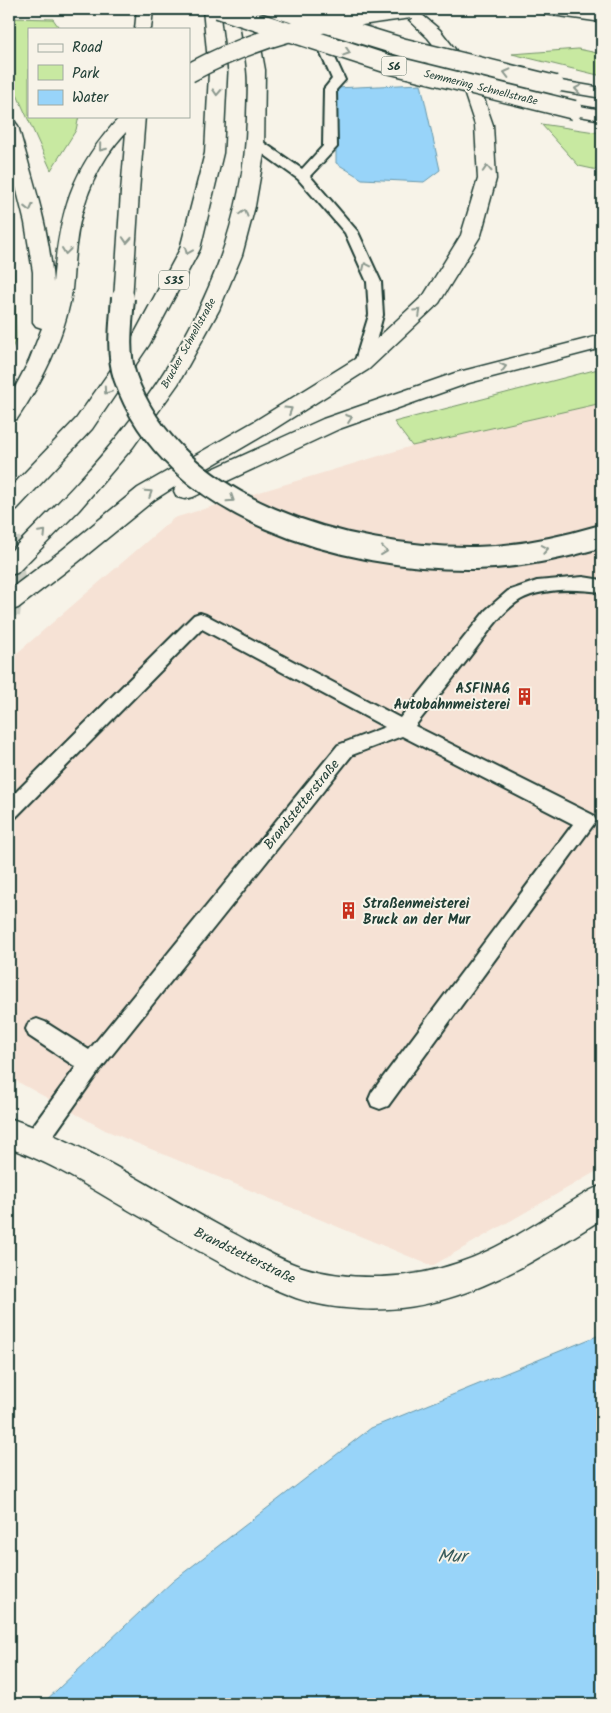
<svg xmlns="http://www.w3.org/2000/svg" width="611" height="1713" font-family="Kalam,sans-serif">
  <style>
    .built { fill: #f6e2d5 }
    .green { fill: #c8e9a1; stroke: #74936a }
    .water { fill: #98d4f9; stroke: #6898aa }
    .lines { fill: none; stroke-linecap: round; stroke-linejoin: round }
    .secondary-tunnel { stroke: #cccfc4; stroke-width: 22; stroke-dasharray: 22 11; stroke-linecap: butt }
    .lane-casing { stroke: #1f3d34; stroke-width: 4 }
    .street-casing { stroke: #1f3d34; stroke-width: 3 }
    .highway-casing { stroke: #1f3d34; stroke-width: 3 }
    .lane { fill: #f7f3e8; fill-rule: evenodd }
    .street { fill: #f7f3e8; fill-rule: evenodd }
    .highway { fill: #f7f3e8; fill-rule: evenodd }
    .highway-bridge-far1-casing { stroke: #1f3d34; stroke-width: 21; stroke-linecap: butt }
    .highway-bridge-casing { stroke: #1f3d34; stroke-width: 26; stroke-linecap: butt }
    .highway-bridge-far1 { stroke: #f7f3e8; stroke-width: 18 }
    .highway-bridge { stroke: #f7f3e8; stroke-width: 22 }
    .oneway { stroke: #8b988e }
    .labels { text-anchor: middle; stroke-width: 4; stroke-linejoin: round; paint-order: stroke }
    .far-street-label { font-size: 11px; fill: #1f3d34; stroke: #f7f3e8 }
    .shield { fill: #f7f3e8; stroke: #60746a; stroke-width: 1 }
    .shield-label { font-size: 12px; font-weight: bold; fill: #1f3d34 }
    .poi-label { font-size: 14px; font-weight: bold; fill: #1f3d34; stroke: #f7f3e8; text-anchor: end }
    .street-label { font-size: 14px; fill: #1f3d34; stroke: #f7f3e8 }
    .near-water-label { font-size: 18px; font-style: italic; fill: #375b5b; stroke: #f7f3e8 }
  </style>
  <rect width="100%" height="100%" fill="#f7f3e8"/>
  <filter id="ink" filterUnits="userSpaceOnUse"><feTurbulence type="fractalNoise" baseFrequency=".02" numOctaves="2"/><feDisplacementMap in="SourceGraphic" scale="10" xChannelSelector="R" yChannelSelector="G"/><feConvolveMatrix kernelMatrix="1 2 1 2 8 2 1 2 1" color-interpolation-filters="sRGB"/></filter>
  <g filter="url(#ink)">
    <path class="built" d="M602 403V1168L432 1266 105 1130 9 1077V660L174 518 412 446Z"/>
    <g class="green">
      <path d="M9 18 53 19 60 29H29V116H79L76 130 51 170 9 77Z"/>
      <path d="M578 49 602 54V76L512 54Z"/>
      <path d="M541 124 602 133V171L579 166Z"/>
      <path d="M9 237 14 264 16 338 9 357Z"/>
      <path d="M602 368V403L412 446 394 422Z"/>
    </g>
    <g class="water">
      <path d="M421 84 440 170 424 182 362 179 336 163V88Z"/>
      <path d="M602 1334V1704H42L173 1581 371 1428Z"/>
    </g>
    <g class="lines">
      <path class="secondary-tunnel" d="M9 538 14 578 9 615"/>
      <defs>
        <g id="lane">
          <path d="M316 25 322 29 345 80 336 90 337 147 310 176 358 232 381 282 383 315 370 364 367 367H357L354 364 369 315 367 282 345 233 298 179 248 143 250 140H260L302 169 323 146 324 89 332 79 310 29Z"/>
          <path d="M583 577 602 580V592C577 589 543 587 520 600 501 612 488 633 474 651 455 676 435 701 415 726L593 815 596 821 388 1106 380 1109 372 1106 369 1099 372 1092 573 824 402 736 352 755 99 1071 43 1150 35 1153 27 1150 24 1142 27 1134 76 1067 29 1036 26 1029 29 1022 37 1019 45 1022 89 1050 338 745 385 727 202 629 16 817 9 819V799L194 615 200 613 206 615 400 718 486 610 508 591 537 581Z"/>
        </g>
        <path id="street" d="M9 1118C88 1144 158 1193 231 1232 254 1244 277 1259 302 1267 351 1282 410 1280 458 1263 506 1247 548 1215 591 1190L602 1185V1219C527 1266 452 1315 359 1309 338 1308 316 1305 296 1298 244 1279 187 1244 139 1216 96 1192 56 1164 9 1148Z"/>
        <g id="highway">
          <path d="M137 9H153L151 29H135Z"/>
          <path d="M203 9H219L227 72 223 153 200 249 149 345 92 429 17 509 9 511V489L76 419 129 344 180 249 205 153 209 72Z"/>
          <path d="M238 9H254L265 70 264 154 255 206 242 255 219 310 178 384 133 447 79 510 17 573 9 575V553C46 515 84 478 117 437 191 346 244 236 247 118 247 102 249 85 247 69 245 49 241 29 238 9Z"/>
          <path d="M398 9H415L440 30 476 76 493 125 496 179 481 235 439 303 369 369 271 431 182 483 323 419 455 373 602 335V348L469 383 339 429 193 497 185 499 177 497 174 491 176 486 154 500 78 562 18 608 9 611V590L62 550 138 488 255 421 355 359 424 295 461 235 478 179 475 125 459 77 428 38Z"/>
          <path d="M537 9H578L602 12V22L545 14 539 12Z"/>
          <path d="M555 80 602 88V98L549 89 546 85 549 81Z"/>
          <path d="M574 105 602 110V120L568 114 565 110 568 106Z"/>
          <path d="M121 116H145L139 192 137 196 130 198 123 196 121 192 126 132C97 163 81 203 76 245 73 264 74 283 70 302 61 344 41 384 17 419L9 421V399L29 361 42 328 36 326 33 322V272L25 223 9 159V121L15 122 18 126C32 178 50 230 53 283 60 213 70 169 121 116Z"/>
        </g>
      </defs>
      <use href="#lane" class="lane-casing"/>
      <use href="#street" class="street-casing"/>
      <use href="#highway" class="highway-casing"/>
      <use href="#lane" class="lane"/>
      <use href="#street" class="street"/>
      <use href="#highway" class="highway"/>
      <defs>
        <g id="highway-bridge-far1">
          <path d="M218 9 388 64 574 110"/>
          <path d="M278 9 405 48 555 85"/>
          <path d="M189 73C259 35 332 18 411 9"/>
          <path d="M123 300 130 192"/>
        </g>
        <path id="highway-bridge" d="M123 298C121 324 117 353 125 377 171 511 348 560 476 558 518 557 561 548 602 536"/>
      </defs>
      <use href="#highway-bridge-far1" class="highway-bridge-far1-casing"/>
      <use href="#highway-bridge" class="highway-bridge-casing"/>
      <use href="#highway-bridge-far1" class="highway-bridge-far1"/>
      <use href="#highway-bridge" class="highway-bridge"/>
    </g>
    <defs><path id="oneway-chevron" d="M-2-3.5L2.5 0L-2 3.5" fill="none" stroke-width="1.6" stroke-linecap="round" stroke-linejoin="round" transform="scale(1.25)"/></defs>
    <g class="oneway">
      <use href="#oneway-chevron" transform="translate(347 52) rotate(18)"/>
      <use href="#oneway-chevron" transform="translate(507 73) rotate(-166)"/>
      <use href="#oneway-chevron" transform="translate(578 89) rotate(-170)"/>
      <use href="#oneway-chevron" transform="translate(217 92) rotate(93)"/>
      <use href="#oneway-chevron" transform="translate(102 148) rotate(129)"/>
      <use href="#oneway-chevron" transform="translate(487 169) rotate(-93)"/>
      <use href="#oneway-chevron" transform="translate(29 208) rotate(76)"/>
      <use href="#oneway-chevron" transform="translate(244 213) rotate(-74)"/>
      <use href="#oneway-chevron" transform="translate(127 240) rotate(94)"/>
      <use href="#oneway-chevron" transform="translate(66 251) rotate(97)"/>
      <use href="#oneway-chevron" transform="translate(188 251) rotate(113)"/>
      <use href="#oneway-chevron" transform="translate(366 266) rotate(-115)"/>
      <use href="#oneway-chevron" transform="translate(418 312) rotate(-43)"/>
      <use href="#oneway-chevron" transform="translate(503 367) rotate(-14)"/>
      <use href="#oneway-chevron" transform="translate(107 391) rotate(125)"/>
      <use href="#oneway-chevron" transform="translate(289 410) rotate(-32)"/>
      <use href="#oneway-chevron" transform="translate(349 418) rotate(-20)"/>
      <use href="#oneway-chevron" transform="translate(149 493) rotate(-33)"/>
      <use href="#oneway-chevron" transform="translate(231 499) rotate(33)"/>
      <use href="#oneway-chevron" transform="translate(43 533) rotate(-46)"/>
      <use href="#oneway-chevron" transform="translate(545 549) rotate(-10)"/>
      <use href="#oneway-chevron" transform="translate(384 551) rotate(7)"/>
    </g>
  </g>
  <defs>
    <symbol id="building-bare" viewBox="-9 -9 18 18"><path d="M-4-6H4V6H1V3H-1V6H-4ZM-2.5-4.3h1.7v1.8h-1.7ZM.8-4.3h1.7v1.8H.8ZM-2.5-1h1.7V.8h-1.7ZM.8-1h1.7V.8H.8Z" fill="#c8321e" stroke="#f7f3e8" stroke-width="2.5" paint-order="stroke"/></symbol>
  </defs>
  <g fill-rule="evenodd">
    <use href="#building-bare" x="512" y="684" width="25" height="25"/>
    <use href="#building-bare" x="336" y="898" width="25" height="25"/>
  </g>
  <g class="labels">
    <g class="far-street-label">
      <text transform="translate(481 87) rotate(14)" y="4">Semmering Schnellstraße</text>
      <text transform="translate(188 343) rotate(-61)" y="4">Brucker Schnellstraße</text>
    </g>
    <g class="shield">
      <rect x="381.5" y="56.5" width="25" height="19" rx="4"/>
      <rect x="159" y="270.5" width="30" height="19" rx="4"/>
    </g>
    <g class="shield-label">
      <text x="394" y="70">S6</text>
      <text x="174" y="284">S35</text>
    </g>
    <g class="poi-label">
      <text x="510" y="693">ASFINAG<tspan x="510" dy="16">Autobahnmeisterei</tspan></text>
      <text x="363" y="908" text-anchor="start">Straßenmeisterei<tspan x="363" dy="16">Bruck an der Mur</tspan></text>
    </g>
    <g class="street-label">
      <text transform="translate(301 804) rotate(-51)" y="5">Brandstetterstraße</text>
      <text transform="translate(245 1255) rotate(26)" y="5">Brandstetterstraße</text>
    </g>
    <g class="near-water-label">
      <text x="452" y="1562">Mur</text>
    </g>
  </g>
  <rect width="611" height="1713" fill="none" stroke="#f7f3e8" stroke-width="30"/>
  <rect x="15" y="15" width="581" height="1683" fill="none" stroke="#1f3d34" stroke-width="2" filter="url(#ink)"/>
  <rect x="28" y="28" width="162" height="90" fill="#f7f3e8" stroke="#a1aaa0"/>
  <rect x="38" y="44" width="25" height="8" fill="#f7f3e8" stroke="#a1aaa0"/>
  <text x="72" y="52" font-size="15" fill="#1f3d34">Road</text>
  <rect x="38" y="65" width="25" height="15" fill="#c8e9a1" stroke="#a1aaa0"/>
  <text x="72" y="78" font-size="15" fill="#1f3d34">Park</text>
  <rect x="38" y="90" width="25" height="15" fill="#98d4f9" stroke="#a1aaa0"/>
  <text x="72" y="102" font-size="15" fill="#1f3d34">Water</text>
</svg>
